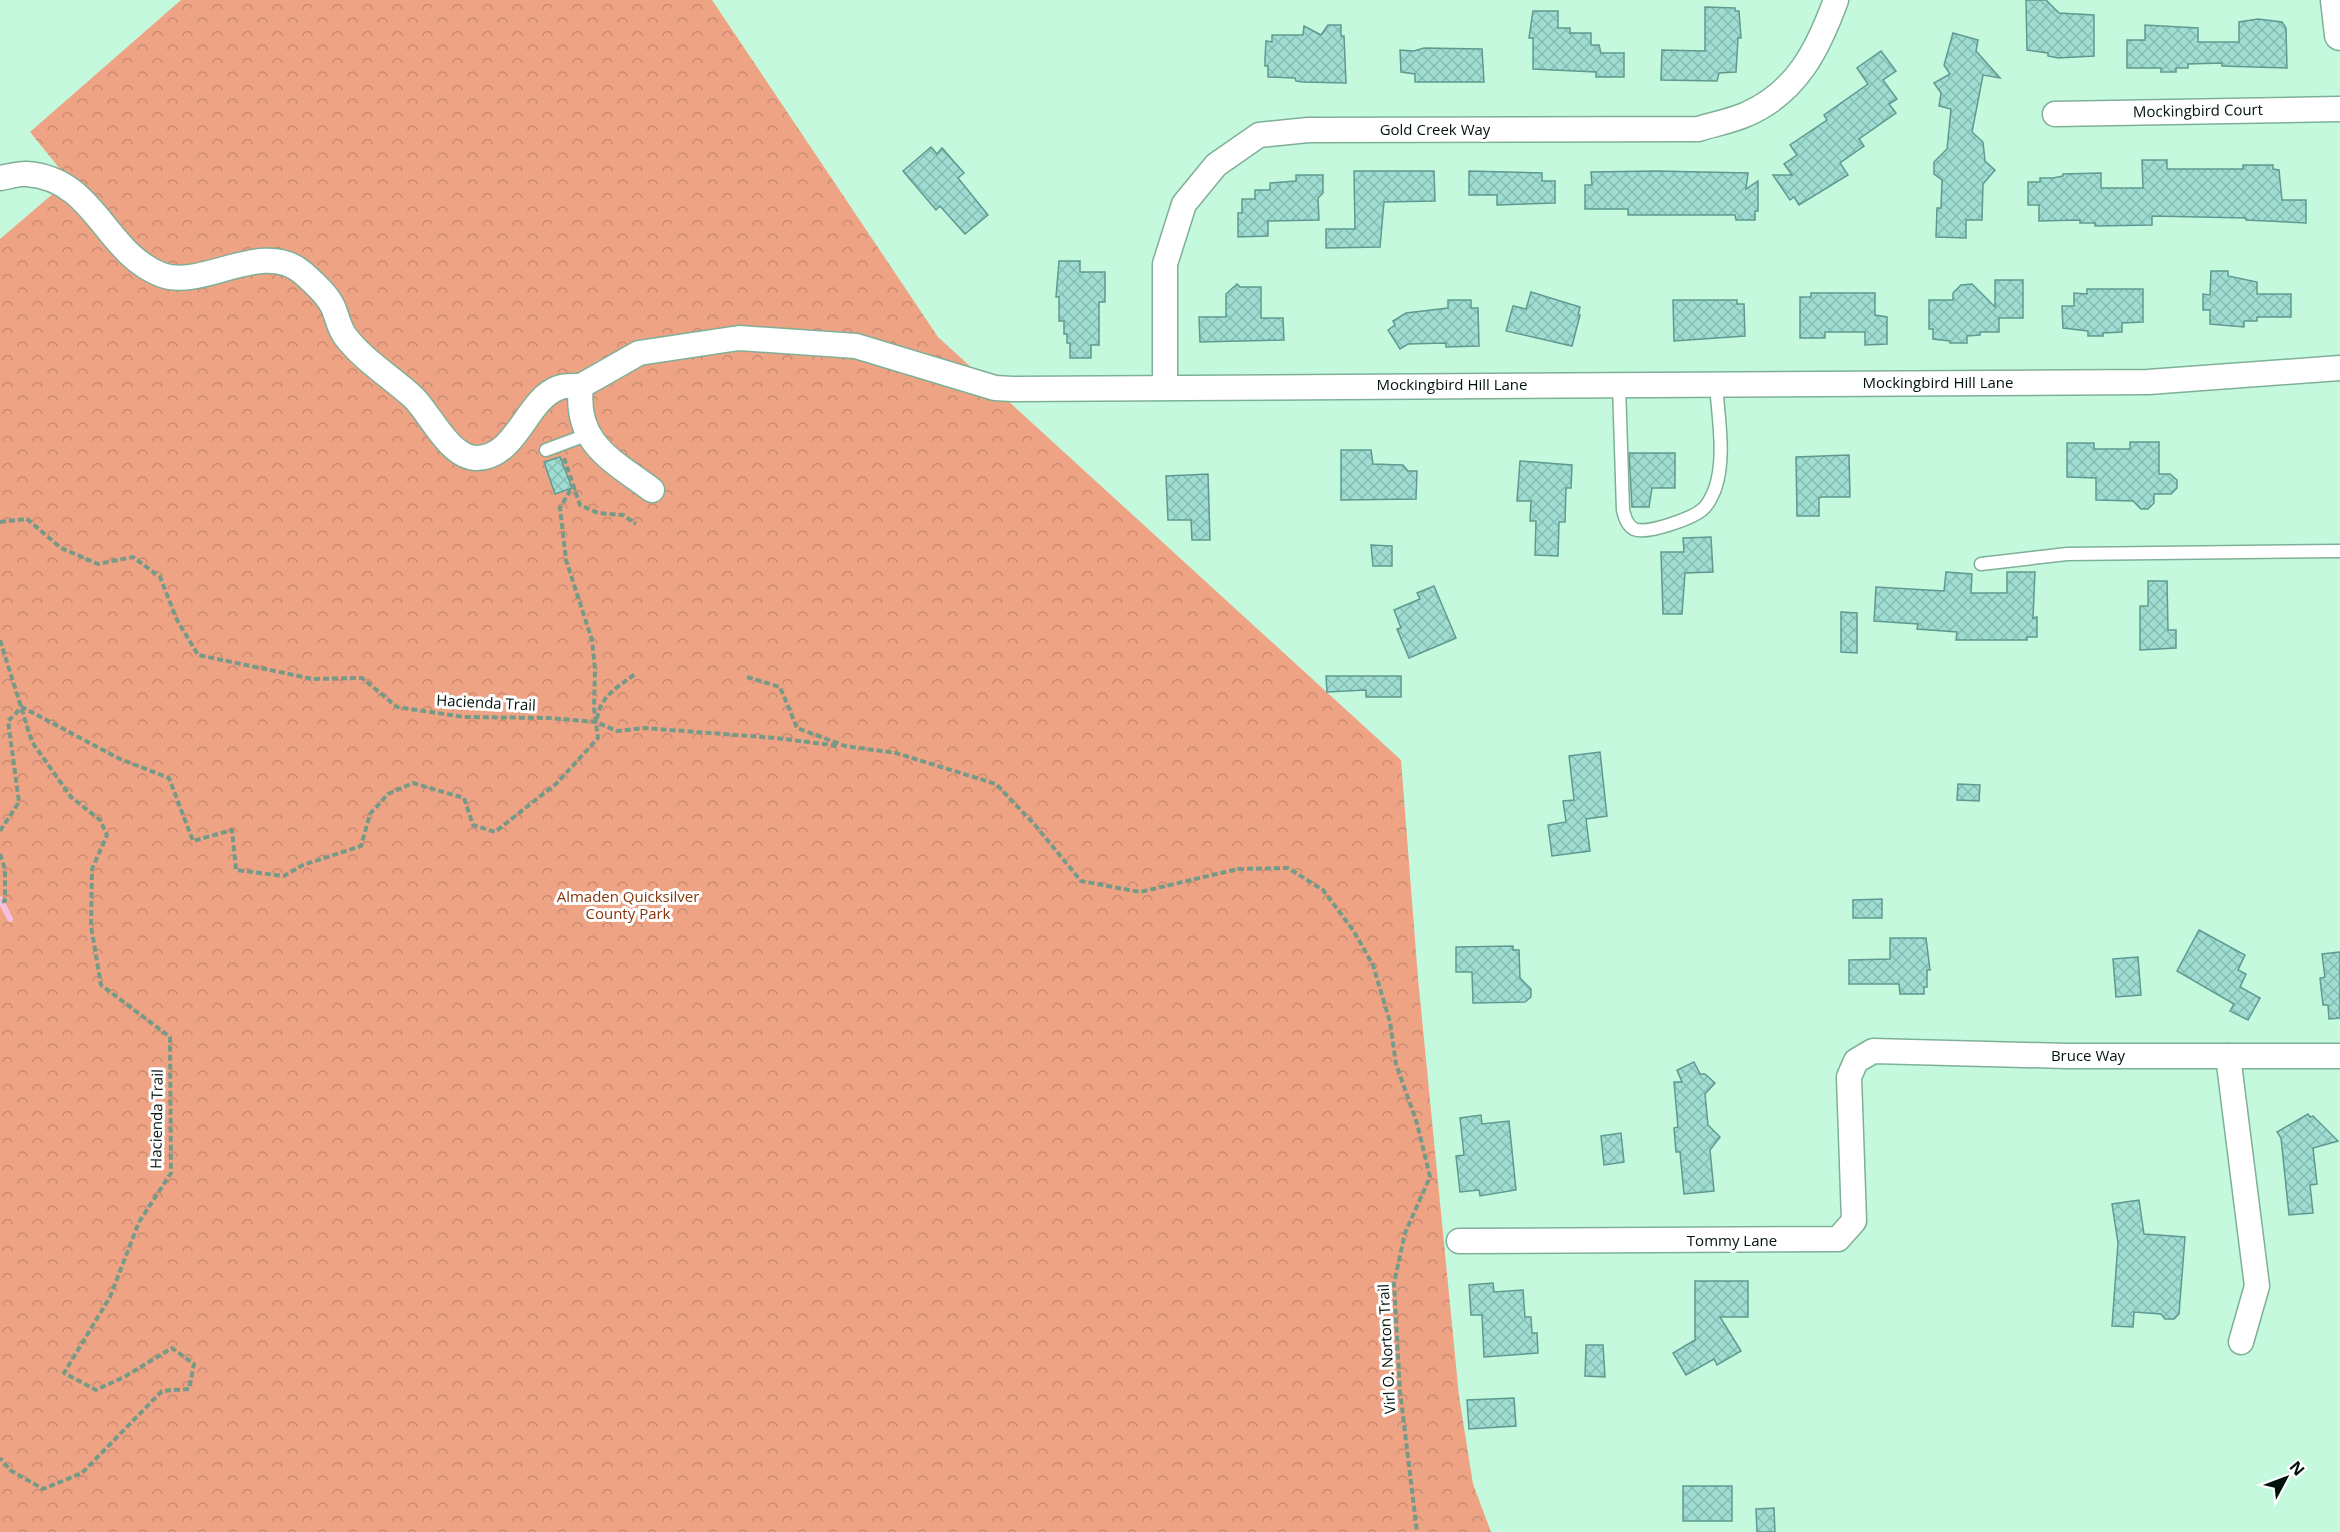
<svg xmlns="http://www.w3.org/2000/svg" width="2340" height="1532" font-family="'Open Sans',sans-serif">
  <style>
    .park { fill: url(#park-crowns) }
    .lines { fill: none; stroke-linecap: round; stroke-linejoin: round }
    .stream { stroke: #f5bfdf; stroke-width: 6 }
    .building { fill: url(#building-cross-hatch); stroke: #5e9a8f; stroke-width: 1.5 }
    .service-casing { stroke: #7fb097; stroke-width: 15 }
    .minor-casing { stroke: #7fb097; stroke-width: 27 }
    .tertiary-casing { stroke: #7fb097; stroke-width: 33 }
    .path { stroke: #759b88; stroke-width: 4; stroke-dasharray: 6 3; stroke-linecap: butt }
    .service { stroke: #fff; stroke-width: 12 }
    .minor { stroke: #fff; stroke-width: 24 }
    .tertiary { stroke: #fff; stroke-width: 30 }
    .labels { text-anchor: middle; stroke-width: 6; stroke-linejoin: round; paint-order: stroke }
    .street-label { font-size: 15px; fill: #02130b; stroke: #fff }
    .park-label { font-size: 15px; fill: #86340c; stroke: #fff }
  </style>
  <defs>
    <pattern id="park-crowns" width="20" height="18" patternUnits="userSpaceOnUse" patternTransform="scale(1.5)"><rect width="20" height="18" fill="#eea385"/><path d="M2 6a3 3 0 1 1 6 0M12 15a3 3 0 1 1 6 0" fill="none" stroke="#ca8b72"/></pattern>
    <pattern id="building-cross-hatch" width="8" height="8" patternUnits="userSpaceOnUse" patternTransform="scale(1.5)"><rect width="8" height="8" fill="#9fdcd1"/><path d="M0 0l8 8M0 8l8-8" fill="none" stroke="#87bcb2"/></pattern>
  </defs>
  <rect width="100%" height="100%" fill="#c5f9de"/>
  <path class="park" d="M181 0H712L938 337 1401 760 1418 978 1459 1396 1473 1484 1491 1532H0V239L69 180 30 132Z"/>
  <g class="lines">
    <path class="stream" d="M0 899 10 919"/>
  </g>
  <g class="building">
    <path d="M2026 0H2046L2059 13 2094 15V56L2058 58 2048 56V53L2027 50Z"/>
    <path d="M1705 7 1735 8V11H1739L1741 38H1738L1736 72 1719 73 1717 81 1661 80 1662 50 1705 51Z"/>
    <path d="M1533 11H1558V28H1570V33H1591V45H1599L1601 53H1624V77H1596V72L1533 69V38H1529Z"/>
    <path d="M2258 19 2282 22 2286 28 2287 68 2222 66V63L2188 64V68H2176V72H2161V68H2127V40H2145V25L2198 28V42H2239V22Z"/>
    <path d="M1328 25H1341V36H1344L1346 83 1303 82 1296 81 1295 78 1268 77V66H1265V58L1266 41 1272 42V35H1303L1304 26 1321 35Z"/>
    <path d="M1953 33 1978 40 1976 51 2000 78 1983 75 1972 132 1983 142 1985 161 1995 170 1983 184 1982 220H1966V238L1936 237 1937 208H1941L1942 180 1934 174V162L1947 149 1951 109 1939 106 1941 93 1934 83 1950 74 1944 65Z"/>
    <path d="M1424 48 1482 49 1484 82H1415V74L1401 72 1400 50 1414 51Z"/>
    <path d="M1881 51 1896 71 1883 80 1897 99 1889 104 1896 113 1859 139 1864 146 1840 163 1848 175 1799 205 1794 197 1790 200 1773 175H1792L1784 164 1797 155 1790 145 1827 120 1824 115 1868 84 1857 68Z"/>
    <path d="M931 147 937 154 942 148 964 173 958 178 988 215 965 234 940 206 936 210 903 171Z"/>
    <path d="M2142 160H2167V169H2243V165H2273V169L2279 170 2282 200H2306V223L2246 220V218L2152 216V225L2095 226V223H2080V220L2039 221V205H2028V182H2040V178H2053L2063 176V174L2101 173V188H2143Z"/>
    <path d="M1354 171H1434L1435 201 1384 202 1380 247 1326 248V229H1355Z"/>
    <path d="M1469 171 1542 173V181H1555V203L1497 205V195H1469Z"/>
    <path d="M1656 171 1748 173 1746 189 1758 181V211H1755V220H1736L1735 215H1628V209H1585V185H1592L1591 172Z"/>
    <path d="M1296 175H1323V193L1318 198 1319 220 1268 221V236L1238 237V213H1242V199H1255V190H1270V183L1296 181Z"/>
    <path d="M1059 261H1080V272H1105V302H1099V345H1091V358H1070V343H1067V334H1064V321H1059V297H1056Z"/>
    <path d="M2211 271H2228V276L2257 282V294H2291V317H2257V321H2244V327L2210 324V310H2203V294L2210 295Z"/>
    <path d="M1995 280H2023V318H1999V332H1980V335L1967 336V343H1950V341L1933 339V329H1929V300H1953V293L1961 285 1972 284 1995 307Z"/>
    <path d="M1237 284 1240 287H1261V318H1283L1284 340 1200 342 1199 317H1226V294Z"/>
    <path d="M2087 289H2143V322L2122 323V332L2103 333V336H2088V331L2063 328 2062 306H2074V293L2087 294Z"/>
    <path d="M1531 292 1580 307 1578 315H1580L1572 346 1506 331 1513 306 1526 309Z"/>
    <path d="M1811 293H1875V315L1887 317V344L1865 345V332H1825V338H1800V297H1811Z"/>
    <path d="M1448 300H1471V308H1478L1479 346 1446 347V343L1408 344 1400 349 1388 330 1395 325 1393 321 1406 313 1448 308Z"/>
    <path d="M1673 300H1737V304H1744L1745 336 1674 341Z"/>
    <path d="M2130 442H2159V474H2170L2177 480V488L2171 494H2154V503L2148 509H2141L2133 501 2096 500V478L2067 477V443H2094V449H2130Z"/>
    <path d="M1341 450H1371L1373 464 1403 465 1408 471H1417L1416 499 1341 500Z"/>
    <path d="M1629 453H1675V488H1652L1649 507H1632Z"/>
    <path d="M1849 455 1850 497H1821L1819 498V516H1797L1796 457Z"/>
    <path d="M560 457 572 488 555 494 544 462Z"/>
    <path d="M1520 461 1572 465 1571 488H1566L1565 522H1559L1558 556 1535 555 1536 521H1530L1531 501H1517Z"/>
    <path d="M1208 474 1210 540H1192L1191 520H1168L1166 476Z"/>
    <path d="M1711 537 1713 572 1685 573 1682 614H1663L1661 552H1684L1683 538Z"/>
    <path d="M1371 545 1392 546V566H1373Z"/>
    <path d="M1946 572 1972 574 1971 593H2007V572H2035L2033 618 2037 617V637H2027V640H1956L1957 632 1917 629 1918 624 1874 621 1876 587 1944 591Z"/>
    <path d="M2148 581H2167L2168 630H2176V648L2140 650V606H2148Z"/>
    <path d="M1434 586 1456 638 1409 658 1397 629 1401 628 1394 610 1420 599 1417 593Z"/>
    <path d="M1841 612 1857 613V653L1841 652Z"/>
    <path d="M1326 676H1401V697H1366V690L1327 692Z"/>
    <path d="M1600 752 1607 816 1586 819 1590 851 1552 856 1548 825 1566 822 1563 801 1574 800 1569 756Z"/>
    <path d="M1958 784 1980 785 1979 801 1957 800Z"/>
    <path d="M1882 899V918H1853V900Z"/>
    <path d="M2199 930 2245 955 2238 970 2246 974 2240 987 2260 998 2248 1020 2230 1011 2234 1004 2177 971Z"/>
    <path d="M1890 938H1926L1930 970H1927V987H1924V994H1900L1899 984H1849V960L1890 959Z"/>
    <path d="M1513 946V950H1519L1520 978 1531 989V997L1525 1002 1473 1003 1472 972H1456V947Z"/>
    <path d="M2340 952V1018L2329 1019 2328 1005H2323L2320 978 2325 977 2322 954Z"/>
    <path d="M2138 957 2141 995 2116 997 2113 959Z"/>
    <path d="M1694 1062 1700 1074H1705L1715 1083 1705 1094 1708 1125 1720 1137 1710 1150 1714 1191 1684 1194 1680 1152H1676L1674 1128 1678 1127 1674 1082H1682L1677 1070Z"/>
    <path d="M2308 1114 2310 1117 2313 1116 2338 1141 2313 1148 2317 1184 2310 1185 2313 1213 2289 1215 2281 1138 2277 1132Z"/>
    <path d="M1481 1115 1482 1124 1509 1121 1516 1190 1480 1196 1479 1190 1460 1192 1456 1156 1464 1155 1460 1118Z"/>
    <path d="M1621 1133 1624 1162 1604 1165 1601 1136Z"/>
    <path d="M2139 1200 2144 1234 2185 1237 2179 1314 2174 1319H2165L2161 1314 2134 1312 2133 1327 2112 1326 2118 1243 2112 1204Z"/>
    <path d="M1695 1281H1748V1317H1720L1741 1351 1717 1365 1714 1359 1686 1375 1673 1353 1695 1340Z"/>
    <path d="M1493 1283 1494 1292 1523 1290 1525 1317H1531L1532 1333H1537L1538 1353 1484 1357 1482 1315H1471L1469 1285Z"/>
    <path d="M1586 1345H1603L1605 1377 1585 1376Z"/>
    <path d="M1514 1398 1516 1426 1469 1429 1467 1400Z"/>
    <rect x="1683" y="1486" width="49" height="35"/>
    <path d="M1774 1508 1775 1532H1757L1756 1509Z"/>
  </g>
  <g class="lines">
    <defs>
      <g id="service">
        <path d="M1619 385 1623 510C1625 518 1627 525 1634 529 1647 535 1693 518 1703 509 1709 504 1712 496 1715 489 1726 458 1718 416 1716 384"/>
        <path d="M546 450 589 434"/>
        <path d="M1981 564 2067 554 2340 551"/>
      </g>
      <g id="minor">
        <path d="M2055 114 2340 109"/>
        <path d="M0 178C8 177 19 173 27 174 96 179 104 253 162 275 203 290 263 238 303 273 313 282 327 294 333 307 337 316 339 328 345 336 364 361 390 376 413 397 430 413 449 458 477 458 517 457 526 400 558 388 564 385 574 386 581 386"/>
        <path d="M1165 387V264L1184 204 1216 165 1259 135 1308 130 1698 129C1714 124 1732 121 1747 114 1797 92 1818 49 1836 0"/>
        <path d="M652 490C612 460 574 443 581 386L639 353 739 338 856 346 995 388 1012 389 2148 382 2340 368"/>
        <path d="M2228 1056 2257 1286 2241 1342"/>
        <path d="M1459 1241 1838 1239 1854 1221 1849 1077 1856 1061 1873 1051 2066 1056H2340"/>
      </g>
      <path id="tertiary" d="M2336 0 2340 35"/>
    </defs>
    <use href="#service" class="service-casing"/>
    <use href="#minor" class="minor-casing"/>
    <use href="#tertiary" class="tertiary-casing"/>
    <g class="path">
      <path d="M564 458 580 505 598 513 623 515 636 524"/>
      <path d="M0 522 27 519 61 548 98 564 133 557 160 577 177 620 198 655 313 679 362 678 397 707 464 717 548 718 596 722 617 731 644 728 776 738 839 746"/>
      <path d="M0 640 32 742 71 797 100 820 107 835 92 869 91 926 101 985 170 1037 171 1173 139 1222 110 1297 64 1373 96 1390 124 1377 172 1348 194 1364 189 1389 162 1391 82 1473 43 1489 10 1470 0 1458"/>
      <path d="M747 677 780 687 797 728 845 746 896 753 996 784 1035 825 1081 881 1140 892 1238 869 1288 868 1323 890 1353 930 1373 965 1390 1022 1396 1064 1417 1123 1430 1177 1405 1233 1394 1283 1400 1391 1417 1532"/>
      <path d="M597 719C600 696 618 687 635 674"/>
      <path d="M0 831 19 802 8 721 22 707 120 759 169 778 193 841 232 830 236 870 284 876 303 865 361 846 370 814 388 794 413 783 464 798 473 825 495 832 557 783 598 738 594 708 595 669 592 640 566 560 560 508 570 491 576 489"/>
      <path d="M0 854 5 869V901L0 902"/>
    </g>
    <use href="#service" class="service"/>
    <use href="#minor" class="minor"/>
    <use href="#tertiary" class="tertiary"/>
  </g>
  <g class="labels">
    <g class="street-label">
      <text transform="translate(2198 111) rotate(-1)" y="5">Mockingbird Court</text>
      <text x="1435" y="135">Gold Creek Way</text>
      <text x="1938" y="388">Mockingbird Hill Lane</text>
      <text x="1452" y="390">Mockingbird Hill Lane</text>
      <text transform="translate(486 703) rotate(3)" y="5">Hacienda Trail</text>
      <text x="2088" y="1061">Bruce Way</text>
      <text transform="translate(157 1119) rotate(-89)" y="5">Hacienda Trail</text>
      <text x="1732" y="1246">Tommy Lane</text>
      <text transform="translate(1387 1349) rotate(-93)" y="5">Virl O. Norton Trail</text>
    </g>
    <g class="park-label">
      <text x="628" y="902">Almaden Quicksilver<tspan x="628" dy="17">County Park</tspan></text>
    </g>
  </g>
  <g transform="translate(2286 1478) rotate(49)" stroke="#ffffff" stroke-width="4.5" paint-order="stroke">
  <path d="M0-4.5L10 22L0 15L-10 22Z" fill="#02130b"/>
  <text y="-9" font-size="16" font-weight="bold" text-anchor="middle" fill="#02130b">N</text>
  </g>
</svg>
